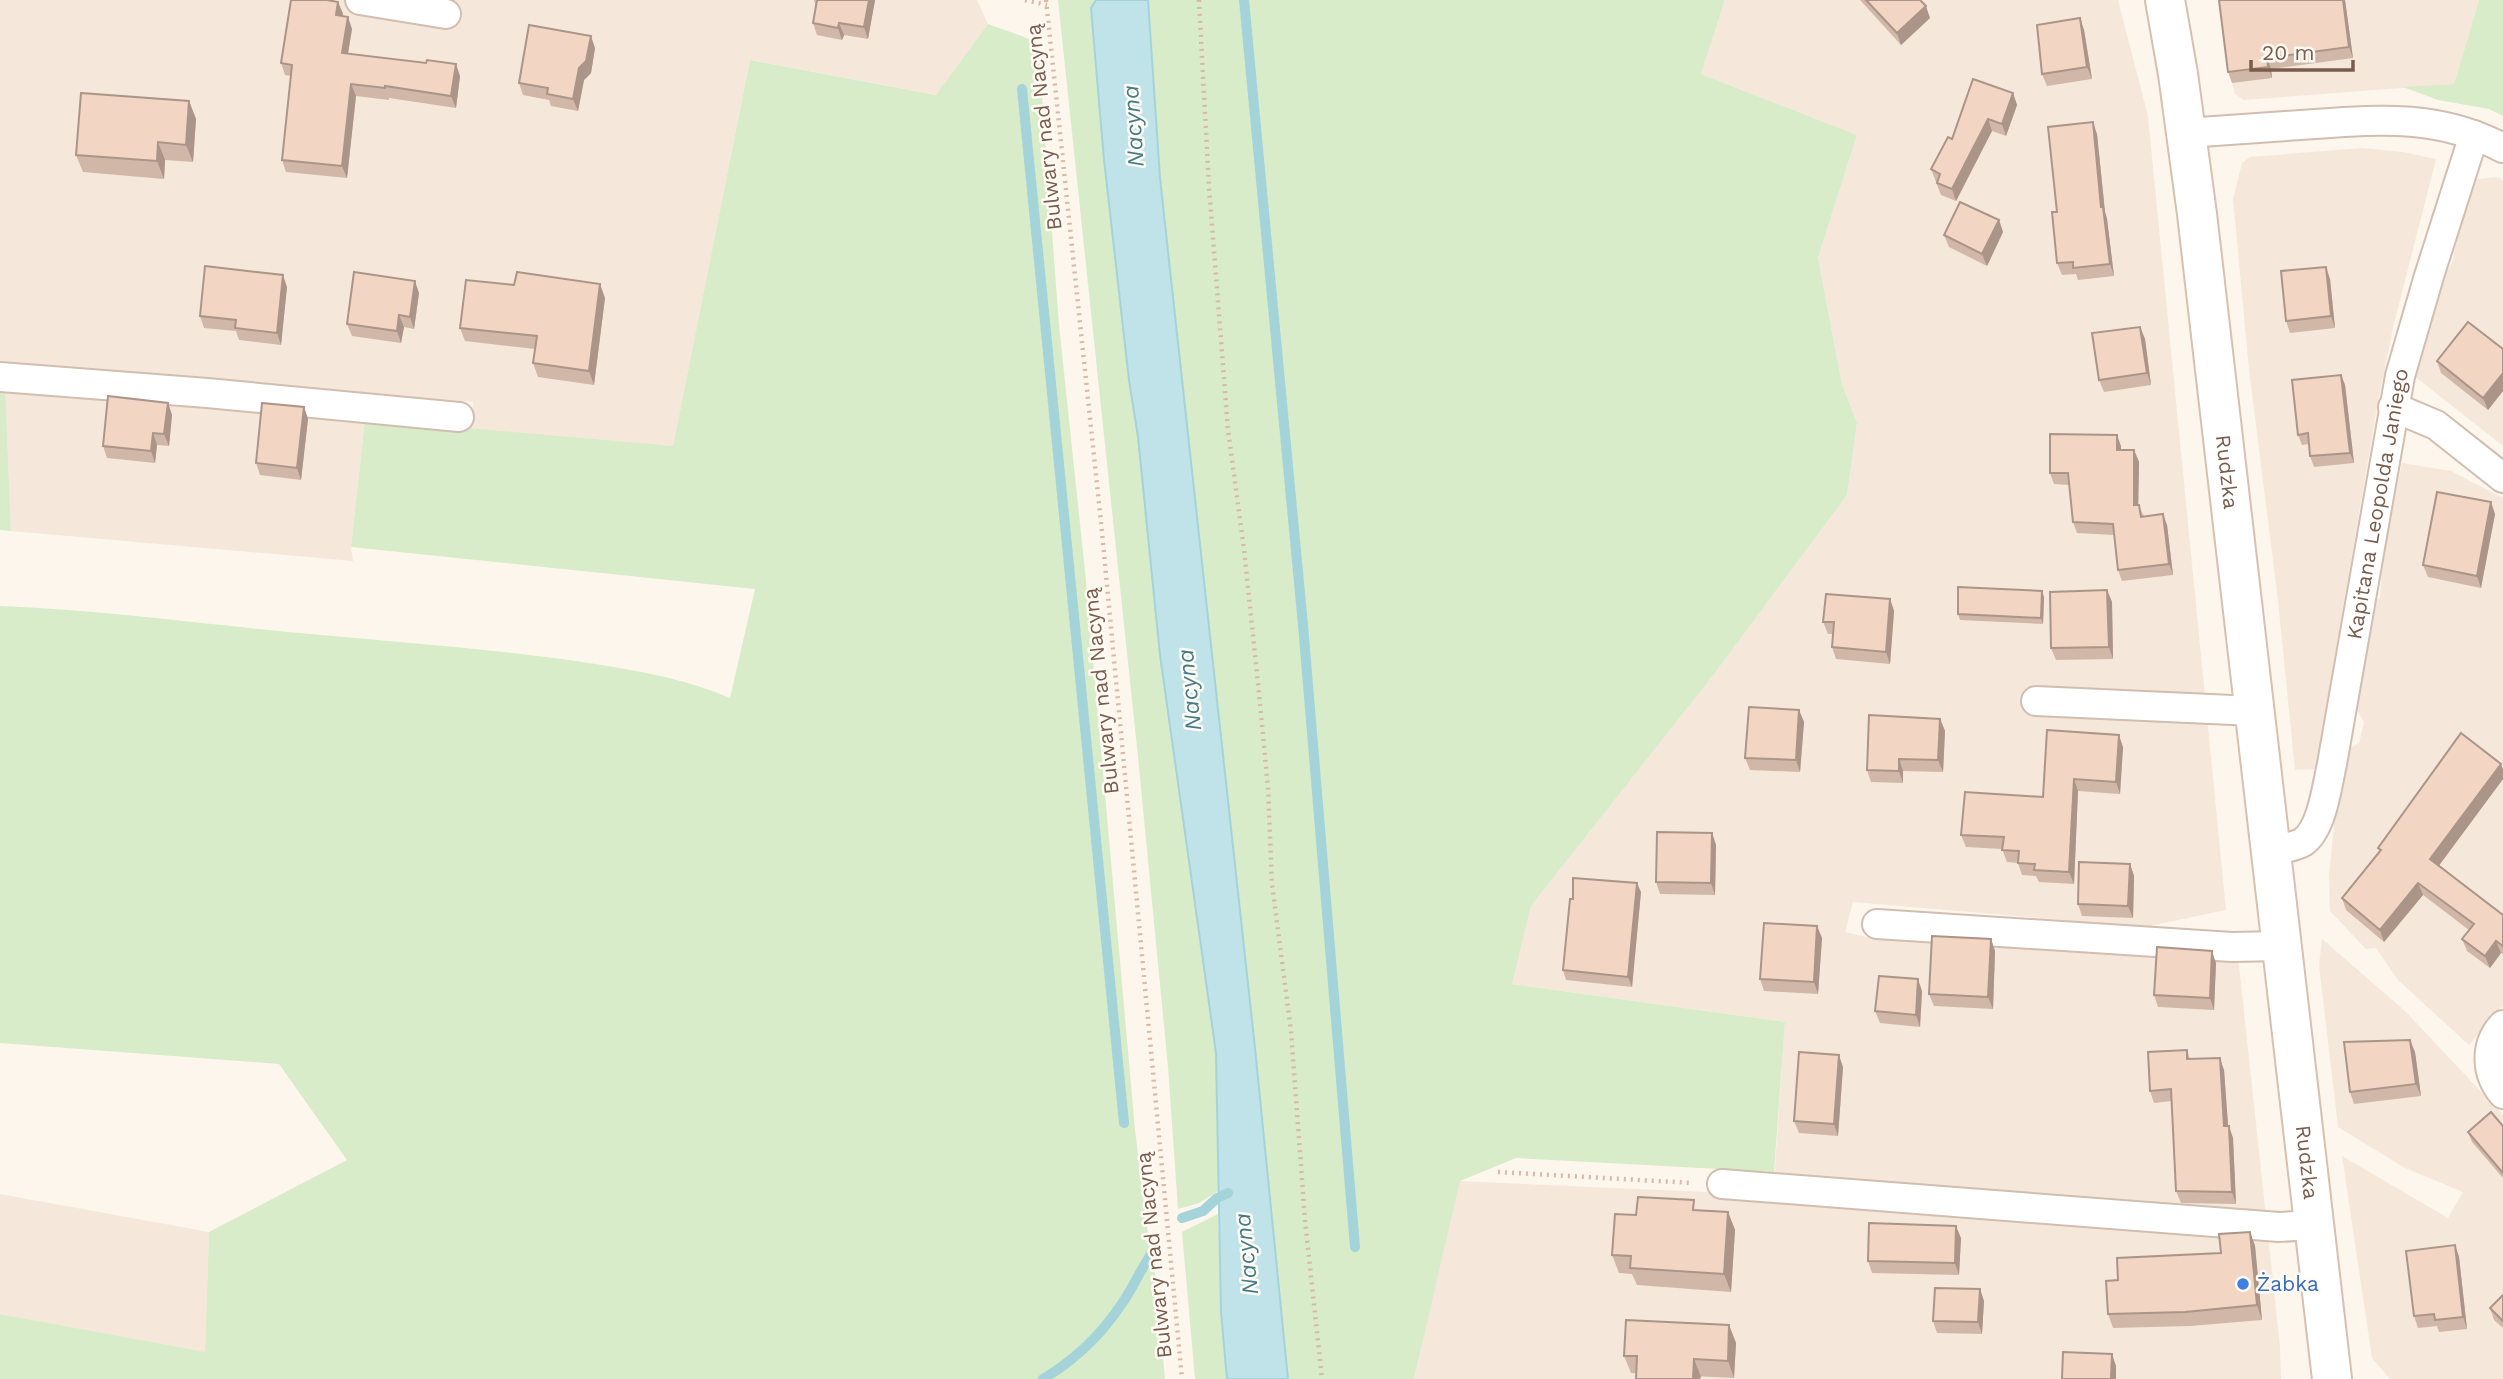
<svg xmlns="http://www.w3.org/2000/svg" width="2503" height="1379" font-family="'Work Sans',sans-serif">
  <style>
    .residential { fill: #f5e8da }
    .green { fill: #d8ecc9 }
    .water { fill: #bfe3e8; stroke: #a5d3da; stroke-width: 2 }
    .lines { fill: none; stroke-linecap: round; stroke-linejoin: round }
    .stream { stroke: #a5d3da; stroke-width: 10 }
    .minor-casing { stroke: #d1beb0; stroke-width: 32 }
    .secondary-casing { stroke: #d6c0b0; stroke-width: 42 }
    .path { stroke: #d9b8a5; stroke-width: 4.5; stroke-dasharray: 2 5; stroke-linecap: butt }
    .minor { stroke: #fff; stroke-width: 28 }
    .secondary { stroke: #fff; stroke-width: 38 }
    .wall { fill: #d1b7a8 }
    .shaded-wall { fill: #aa9588 }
    .building { fill: #f3d5c3; stroke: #aa9588; stroke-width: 2 }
    .shop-dot { fill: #3f7fe0; stroke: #fffaf3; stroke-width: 2.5 }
    .labels { text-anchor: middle; stroke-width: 5; stroke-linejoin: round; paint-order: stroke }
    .street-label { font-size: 21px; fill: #7a5c4d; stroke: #fffaf3 }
    .shop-label { font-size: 21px; fill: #366cbe; stroke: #fffaf3; text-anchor: start }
    .water-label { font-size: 23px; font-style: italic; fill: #437c86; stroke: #fffaf3 }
  </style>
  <rect width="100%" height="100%" fill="#fdf6ec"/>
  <g class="residential">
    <path d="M0 0H977L988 24 937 95 750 60 673 446 470 435 473 402 0 361Z"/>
    <path d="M1725 0H2118L2148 116 2226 910 2145 927 1853 902 1845 932 1870 938 2238 956 2280 1347 2281 1379H1414L1459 1181 1773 1195 1785 1022 1512 984 1531 906 1715 673 1847 495 1857 423 1842 384 1818 258 1857 135 1701 74Z"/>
    <path d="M2222 0H2479L2454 84 2244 100 2235 94 2232 83Z"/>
    <path d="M2362 148 2403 152 2436 159 2393 328 2377 407 2316 769 2295 770 2278 601 2249 370 2233 199 2242 163 2250 157Z"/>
    <path d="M2498 177 2503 181V446L2413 375 2445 275 2452 263 2464 208 2476 179Z"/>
    <path d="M5 382 365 419 351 547 353 561 11 531Z"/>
    <path d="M2402 463 2451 471 2503 498V1005L2469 1045 2398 980 2376 948 2366 949 2330 911 2329 875 2336 805 2345 751 2359 743 2364 722 2353 703 2373 602 2380 598 2384 546Z"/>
    <path d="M2322 939 2405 1011 2503 1115V1379H2390L2372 1358 2342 1156 2448 1218 2463 1192 2405 1168 2338 1127 2319 965Z"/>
    <path d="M0 1194 209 1232 205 1353 0 1314Z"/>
  </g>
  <g class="green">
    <path d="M1058 0H1096L1091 8 1104 160 1129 379 1138 437 1160 655 1216 1053 1218 1191 1199 1203 1178 1209 1168 1067 1138 757Z"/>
    <path d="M1148 0H1725L1701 74 1857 135 1818 258 1842 384 1857 423 1847 495 1715 673 1531 906 1512 984 1785 1022 1774 1172 1516 1158 1460 1181 1414 1379H1288L1255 1048 1160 178Z"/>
    <path d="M2479 0H2503V116L2489 109 2438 100 2403 87 2454 84Z"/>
    <path d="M988 24 1038 42 1059 325 1085 571 1135 1129 1146 1221 1157 1285 1165 1379H0V1314L205 1352 209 1232 347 1160 279 1064 0 1043V606C108 610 215 626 322 635 407 643 492 649 576 661 627 669 682 677 730 698L755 589 351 547 365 419 673 446 750 60 936 95Z"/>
    <path d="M0 382H5L11 531 0 530Z"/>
    <path d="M1218 1214 1221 1312 1227 1379H1195L1182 1232Z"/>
  </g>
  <path class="water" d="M1096 0H1148L1160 178 1255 1048 1288 1379H1227L1221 1312 1216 1053 1160 655 1138 437 1129 380 1104 160 1091 8Z"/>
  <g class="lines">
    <g class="stream">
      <path d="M1244 0 1303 625 1355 1247"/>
      <path d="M1022 89 1124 1123"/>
      <path d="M1182 1218 1203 1211 1217 1198 1228 1193"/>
      <path d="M1043 1379C1075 1360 1100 1336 1121 1305 1134 1287 1141 1267 1155 1249"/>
    </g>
    <defs>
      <g id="minor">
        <path d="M360 0 446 14"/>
        <path d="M2186 133C2229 130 2272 127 2315 124 2383 119 2440 115 2503 148"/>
        <path d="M0 377 207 393 459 417"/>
        <path d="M2393 407 2436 425 2503 478"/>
        <path d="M2036 701 2254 711"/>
        <path id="s1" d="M2270 850C2281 848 2293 848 2303 842 2322 829 2327 786 2332 764L2400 376 2429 276 2474 135"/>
        <path d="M1877 924 2232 947 2282 946"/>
        <path d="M2503 1025C2484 1045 2486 1074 2503 1094"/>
        <path d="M1722 1184 2279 1227 2314 1225"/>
      </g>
      <g id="secondary">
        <path id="s2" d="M2165 0 2178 74 2197 214 2332 1379"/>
      </g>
    </defs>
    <use href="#minor" class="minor-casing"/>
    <use href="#secondary" class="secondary-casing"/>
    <g class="path">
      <path d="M1025 0 1047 5"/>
      <path d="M1046 0 1102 532 1182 1379"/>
      <path d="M1199 0 1209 187 1228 430 1244 549 1259 693 1268 788 1272 884 1291 1031 1305 1220 1322 1379"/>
      <path d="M1498 1172 1693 1183"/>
    </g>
    <use href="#minor" class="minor"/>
    <use href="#secondary" class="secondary"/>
  </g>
  <g class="wall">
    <path d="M814 0H875L868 39 844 35 842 40 817 35 813 23 816 6Z"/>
    <path d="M1860 0H1920L1930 18 1901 45Z"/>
    <path d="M2345 0 2353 58 2271 69 2272 78 2232 83 2228 72Z"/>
    <path d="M338 2 343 14 342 16 352 29 348 54 460 76 456 108 389 98V100L356 96 347 178 286 172 282 160 291 76 285 75 281 63Z"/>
    <path d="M2080 18 2084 30 2092 79 2047 86 2042 74Z"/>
    <path d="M595 48 591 73 584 80 578 111 551 106 549 100 523 95 519 83Z"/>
    <path d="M2013 93 2017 105 2006 136 1992 131 1956 201 1941 195 1931 169 1952 139Z"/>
    <path d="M189 101 196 119 193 162 165 160 164 179 83 172 76 155Z"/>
    <path d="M2097 134 2105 212 2107 219 2114 276 2078 280 2076 274 2062 275 2057 263V212Z"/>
    <path d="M1999 220 2003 232 1987 266 1949 247 1944 235Z"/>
    <path d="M2330 279 2335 328 2290 333 2286 321Z"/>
    <path d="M287 287 281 345 239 340 236 331 204 328 200 316Z"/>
    <path d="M419 293 414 329 404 327 401 343 352 336 347 324Z"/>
    <path d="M605 298 594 385 538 377 533 363 535 349 465 341 460 328Z"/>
    <path d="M2140 327 2145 339 2151 385 2104 392 2099 380Z"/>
    <path d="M2503 349V391L2488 410 2441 373 2437 361Z"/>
    <path d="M2341 375 2345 385 2354 463 2314 467 2310 456 2309 444 2302 445 2298 435Z"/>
    <path d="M168 403 172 415 169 446 157 445 155 463 107 458 103 446Z"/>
    <path d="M304 407 308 419 301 480 260 475 256 463Z"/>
    <path d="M2121 446V450H2134L2139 462 2138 505 2144 516 2167 525 2173 575 2122 581 2118 570 2114 535 2077 533 2073 522 2069 485 2054 484 2050 473Z"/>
    <path d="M2495 514 2481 588 2428 577 2423 565Z"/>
    <path d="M2107 590 2112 602 2113 659 2056 660 2051 648Z"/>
    <path d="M2044 597 2043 624 1960 620 1958 614Z"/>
    <path d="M1890 599 1894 611 1890 664 1836 659 1832 647 1833 634H1828L1823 622Z"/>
    <path d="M1799 710 1804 722 1800 772 1750 770 1745 758Z"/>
    <path d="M1940 719 1945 731 1943 772 1903 771V783L1871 782 1867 770Z"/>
    <path d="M2123 747 2120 794 2078 791 2074 884 2039 882 2036 876 2022 875 2018 863 2007 862 2002 849 1966 847 1961 835 2043 797Z"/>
    <path d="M2501 764 2503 770V779L2439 865 2503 915V954L2501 953 2490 968 2467 951 2462 939 2469 930 2423 895 2384 942 2346 910 2342 898 2380 852 2378 848Z"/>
    <path d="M1712 833 1716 845 1715 895 1660 894 1656 882Z"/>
    <path d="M2130 864 2134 876 2133 918 2082 916 2078 904Z"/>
    <path d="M1641 892 1632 987 1566 980 1563 970Z"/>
    <path d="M1817 926 1822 938 1818 994 1764 991 1760 979Z"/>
    <path d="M1991 939 1995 951 1993 1009 1934 1006 1929 994Z"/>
    <path d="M2216 963 2214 1010 2158 1007 2154 995Z"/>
    <path d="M1922 991 1920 1027 1880 1023 1875 1011Z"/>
    <path d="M2187 1050 2190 1059 2224 1070 2228 1126 2233 1138 2236 1204 2181 1203 2176 1191 2172 1101 2154 1103 2150 1091Z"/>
    <path d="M2415 1052 2421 1096 2354 1104 2350 1092Z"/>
    <path d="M1843 1067 1838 1136 1799 1133 1794 1121Z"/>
    <path d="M2503 1126V1178L2472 1142 2468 1132Z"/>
    <path d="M1697 1210 1728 1212 1735 1230 1731 1292 1637 1285 1632 1274 1619 1273 1612 1255 1636 1215Z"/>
    <path d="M2250 1232 2255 1246 2262 1320 2190 1326 2113 1328 2108 1314 2118 1280 2221 1253Z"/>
    <path d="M1961 1238 1959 1275 1872 1273 1868 1261Z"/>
    <path d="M2455 1245 2459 1257 2467 1329 2439 1332 2437 1326 2418 1328 2414 1316Z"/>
    <path d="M1980 1289 1984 1301 1982 1334 1937 1333 1933 1321Z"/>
    <path d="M2503 1295V1328L2494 1320 2490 1308Z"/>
    <path d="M1729 1325 1736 1343 1734 1378 1631 1373 1624 1356Z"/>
  </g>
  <g class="shaded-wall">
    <path d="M869 0H875L868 39 864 27Z"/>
    <path d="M2343 0H2345L2353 58 2349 47Z"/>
    <path d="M338 2 343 14 340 27 336 15Z"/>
    <path d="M1926 6 1930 18 1901 45 1897 33Z"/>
    <path d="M348 17 352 29 346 65 342 53Z"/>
    <path d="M2080 18 2084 30 2092 79 2087 67Z"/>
    <path d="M839 23 844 35 842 40 838 28Z"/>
    <path d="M591 36 595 48 591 73 584 80 578 111 573 99 579 68Z"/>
    <path d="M2267 58 2271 69 2272 78 2268 67Z"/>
    <path d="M456 64 460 76 456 108 451 96Z"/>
    <path d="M351 84 356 96 347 178 342 166Z"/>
    <path d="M2013 93 2017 105 2006 136 2002 124Z"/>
    <path d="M189 101 196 119 193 162 186 145Z"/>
    <path d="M1988 119 1992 131 1956 201 1952 189Z"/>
    <path d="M2093 122 2097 134 2105 212 2107 219 2114 276 2110 264 2101 207Z"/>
    <path d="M158 142 165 160 164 179 157 161Z"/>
    <path d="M1999 220 2003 232 1987 266 1982 254Z"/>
    <path d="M2326 267 2330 279 2335 328 2331 316Z"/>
    <path d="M283 275 287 287 281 345 277 333Z"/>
    <path d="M415 281 419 293 414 329 410 317Z"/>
    <path d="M600 284 605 298 594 385 589 371Z"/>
    <path d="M399 315 404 327 401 343 397 331Z"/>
    <path d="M2140 327 2145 339 2151 385 2147 373Z"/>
    <path d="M2503 373V391L2488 410 2483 398Z"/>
    <path d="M2341 375 2345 385 2354 463 2350 453Z"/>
    <path d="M168 403 172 415 169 446 164 434Z"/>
    <path d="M304 407 308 419 301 480 297 468Z"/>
    <path d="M153 433 157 445 155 463 151 451Z"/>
    <path d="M2117 435 2121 446V461L2117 450Z"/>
    <path d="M2134 450 2139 462 2138 517 2134 505Z"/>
    <path d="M2491 502 2495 514 2481 588 2477 576Z"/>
    <path d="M2163 514 2167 525 2173 575 2169 564Z"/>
    <path d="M2107 590 2112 602 2113 659 2109 647Z"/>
    <path d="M2042 591 2044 597 2043 624 2041 618Z"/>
    <path d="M1890 599 1894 611 1890 664 1886 652Z"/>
    <path d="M1799 710 1804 722 1800 772 1796 760Z"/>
    <path d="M1940 719 1945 731 1943 772 1938 760Z"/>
    <path d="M2119 735 2123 747 2120 794 2116 782Z"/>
    <path d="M1899 759 1903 771V783L1899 771Z"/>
    <path d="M2501 764 2503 770V779L2435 871 2430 859Z"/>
    <path d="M2074 779 2078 791 2074 884 2069 872Z"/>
    <path d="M1712 833 1716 845 1715 895 1711 883Z"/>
    <path d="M2130 864 2134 876 2133 918 2128 906Z"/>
    <path d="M1637 883 1641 892 1632 987 1628 977Z"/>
    <path d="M2418 883 2423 895 2384 942 2380 930Z"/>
    <path d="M1817 926 1822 938 1818 994 1814 982Z"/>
    <path d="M1991 939 1995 951 1993 1009 1988 997Z"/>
    <path d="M2496 941 2501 953 2490 968 2485 956Z"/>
    <path d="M2212 951 2216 963 2214 1010 2210 998Z"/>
    <path d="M1918 979 1922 991 1920 1027 1916 1015Z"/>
    <path d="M2410 1040 2415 1052 2421 1096 2416 1084Z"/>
    <path d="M1839 1055 1843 1067 1838 1136 1834 1124Z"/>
    <path d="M2220 1058 2224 1070 2229 1138 2224 1126Z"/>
    <path d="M2229 1126 2233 1138 2236 1204 2232 1192Z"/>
    <path d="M1728 1212 1735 1230 1731 1292 1724 1274Z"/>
    <path d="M1956 1226 1961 1238 1959 1275 1955 1263Z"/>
    <path d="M2250 1232 2255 1246 2262 1320 2257 1305Z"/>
    <path d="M2455 1245 2459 1257 2467 1329 2463 1317Z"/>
    <path d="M1980 1289 1984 1301 1982 1334 1978 1322Z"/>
    <path d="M1729 1325 1736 1343 1734 1378 1728 1361Z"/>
    <path d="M2112 1354 2116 1366V1379H2111Z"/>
    <path d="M1694 1359 1701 1377 1700 1379H1693Z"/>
  </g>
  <g class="building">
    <path d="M291 0H327L338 2 336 15 348 17 342 53 426 63 427 60 456 64 451 96 385 86V88L351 84 342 166 282 160 292 65 281 63Z"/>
    <path d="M817 0H869L864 27 839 23 838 28 813 23Z"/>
    <path d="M1866 0H1920L1926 6 1897 33Z"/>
    <path d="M2219 0H2343L2349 47 2267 58 2268 67 2228 72Z"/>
    <path d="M2080 18 2087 67 2042 74 2037 25Z"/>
    <path d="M529 25 591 36 586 61 579 68 573 99 547 94 548 88 519 83Z"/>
    <path d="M1973 79 2013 93 2002 124 1988 119 1952 189 1937 183 1940 174 1931 169 1948 137 1952 139Z"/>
    <path d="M81 93 189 101 186 145 158 142 157 161 76 155Z"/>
    <path d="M2093 122 2101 207H2103L2110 264 2073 268V262L2057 263 2052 212H2057L2048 127Z"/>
    <path d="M1960 202 1999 220 1982 254 1944 235Z"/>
    <path d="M205 266 283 275 277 333 235 328 236 320 200 316Z"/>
    <path d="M2326 267 2331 316 2286 321 2281 271Z"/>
    <path d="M354 272 415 281 410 317 399 315 397 331 347 324Z"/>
    <path d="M517 272 600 284 589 371 533 363 537 336 460 328 466 280 514 285Z"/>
    <path d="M2468 322 2503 349V373L2483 398 2437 361Z"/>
    <path d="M2140 327 2147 373 2099 380 2092 333Z"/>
    <path d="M2341 375 2350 453 2310 456 2308 433 2298 435 2292 380Z"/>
    <path d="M108 396 168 403 164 434 153 433 151 451 103 446Z"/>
    <path d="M262 403 304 407 297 468 256 463Z"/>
    <path d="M2050 434 2117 435V450H2134V505H2139L2141 517 2163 514 2169 564 2118 570 2113 524 2073 522 2068 473H2050Z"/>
    <path d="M2437 492 2491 502 2477 576 2423 565Z"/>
    <path d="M1958 587 2042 591 2041 618 1958 614Z"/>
    <path d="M2107 590 2109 647 2051 648 2050 592Z"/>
    <path d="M1826 594 1890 599 1886 652 1832 647 1834 622H1823Z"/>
    <path d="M1749 707 1799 710 1796 760 1745 758Z"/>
    <path d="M1869 715 1940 719 1938 760 1899 759V771L1867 770Z"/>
    <path d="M2047 730 2119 735 2116 782 2074 779 2069 872 2034 870 2035 864 2018 863 2019 851 2002 850 2004 837 1961 835 1965 792 2043 797Z"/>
    <path d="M2461 733 2501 764 2430 859 2503 915V946L2496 941 2485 956 2462 939 2474 924 2418 883 2380 930 2342 898 2381 850 2378 848Z"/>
    <path d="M1657 832 1712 833 1711 883 1656 882Z"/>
    <path d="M2079 862 2130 864 2128 906 2078 904Z"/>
    <path d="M1573 878 1637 883 1628 977 1563 970 1570 899H1573Z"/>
    <path d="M1764 923 1817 926 1814 982 1760 979Z"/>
    <path d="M1932 936 1991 939 1988 997 1929 994Z"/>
    <path d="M2157 947 2212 951 2210 998 2154 995Z"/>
    <path d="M1879 976 1918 979 1916 1015 1875 1011Z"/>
    <path d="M2410 1040 2416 1084 2350 1092 2344 1042Z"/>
    <path d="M2187 1050V1059L2220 1058 2224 1126H2229L2232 1192 2176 1191 2171 1089 2150 1091 2148 1052Z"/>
    <path d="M1799 1052 1839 1055 1834 1124 1794 1121Z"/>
    <path d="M2491 1112 2503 1126V1173L2468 1132Z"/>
    <path d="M1638 1197 1694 1200 1693 1210 1728 1212 1724 1274 1630 1268 1631 1256 1612 1255 1615 1214 1636 1215Z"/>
    <path d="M1869 1223 1956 1226 1955 1263 1868 1261Z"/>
    <path d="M2250 1232 2257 1305 2185 1312 2108 1314 2106 1281 2118 1280 2117 1258 2221 1253 2219 1234Z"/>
    <path d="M2455 1245 2463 1317 2435 1320 2434 1314 2414 1316 2406 1251Z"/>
    <path d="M1935 1288 1980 1289 1978 1322 1933 1321Z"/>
    <path d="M2503 1295V1321L2490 1308Z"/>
    <path d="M1626 1320 1729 1325 1728 1361 1694 1359 1693 1379H1636L1637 1356H1624Z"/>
    <path d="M2063 1352 2112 1354 2111 1379H2062Z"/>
  </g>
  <circle class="shop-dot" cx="2243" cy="1284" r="7"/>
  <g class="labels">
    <g class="street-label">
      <text transform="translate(1044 127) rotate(-96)" y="7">Bulwary nad Nacyną</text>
      <text dy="7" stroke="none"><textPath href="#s2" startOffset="476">Rudzka</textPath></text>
      <text dy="7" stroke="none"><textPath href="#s1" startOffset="383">Kapitana Leopolda Janiego</textPath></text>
      <text transform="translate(1101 691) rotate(-96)" y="7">Bulwary nad Nacyną</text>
      <text dy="7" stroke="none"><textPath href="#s2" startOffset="1171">Rudzka</textPath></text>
      <text transform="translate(1154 1255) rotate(-96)" y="7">Bulwary nad Nacyną</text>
    </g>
    <g class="shop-label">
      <text x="2257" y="1291">Żabka</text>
    </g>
    <g class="water-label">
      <text transform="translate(1133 126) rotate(-94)" y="8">Nacyna</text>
      <text transform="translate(1189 690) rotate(-96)" y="8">Nacyna</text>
      <text transform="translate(1246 1254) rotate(-96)" y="8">Nacyna</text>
    </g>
  </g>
  <path d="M2251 60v10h102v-10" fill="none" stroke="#7a5c4d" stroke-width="3.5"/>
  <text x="2262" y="60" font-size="21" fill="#7a5c4d" stroke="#fffaf3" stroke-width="5" paint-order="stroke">20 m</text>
</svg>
